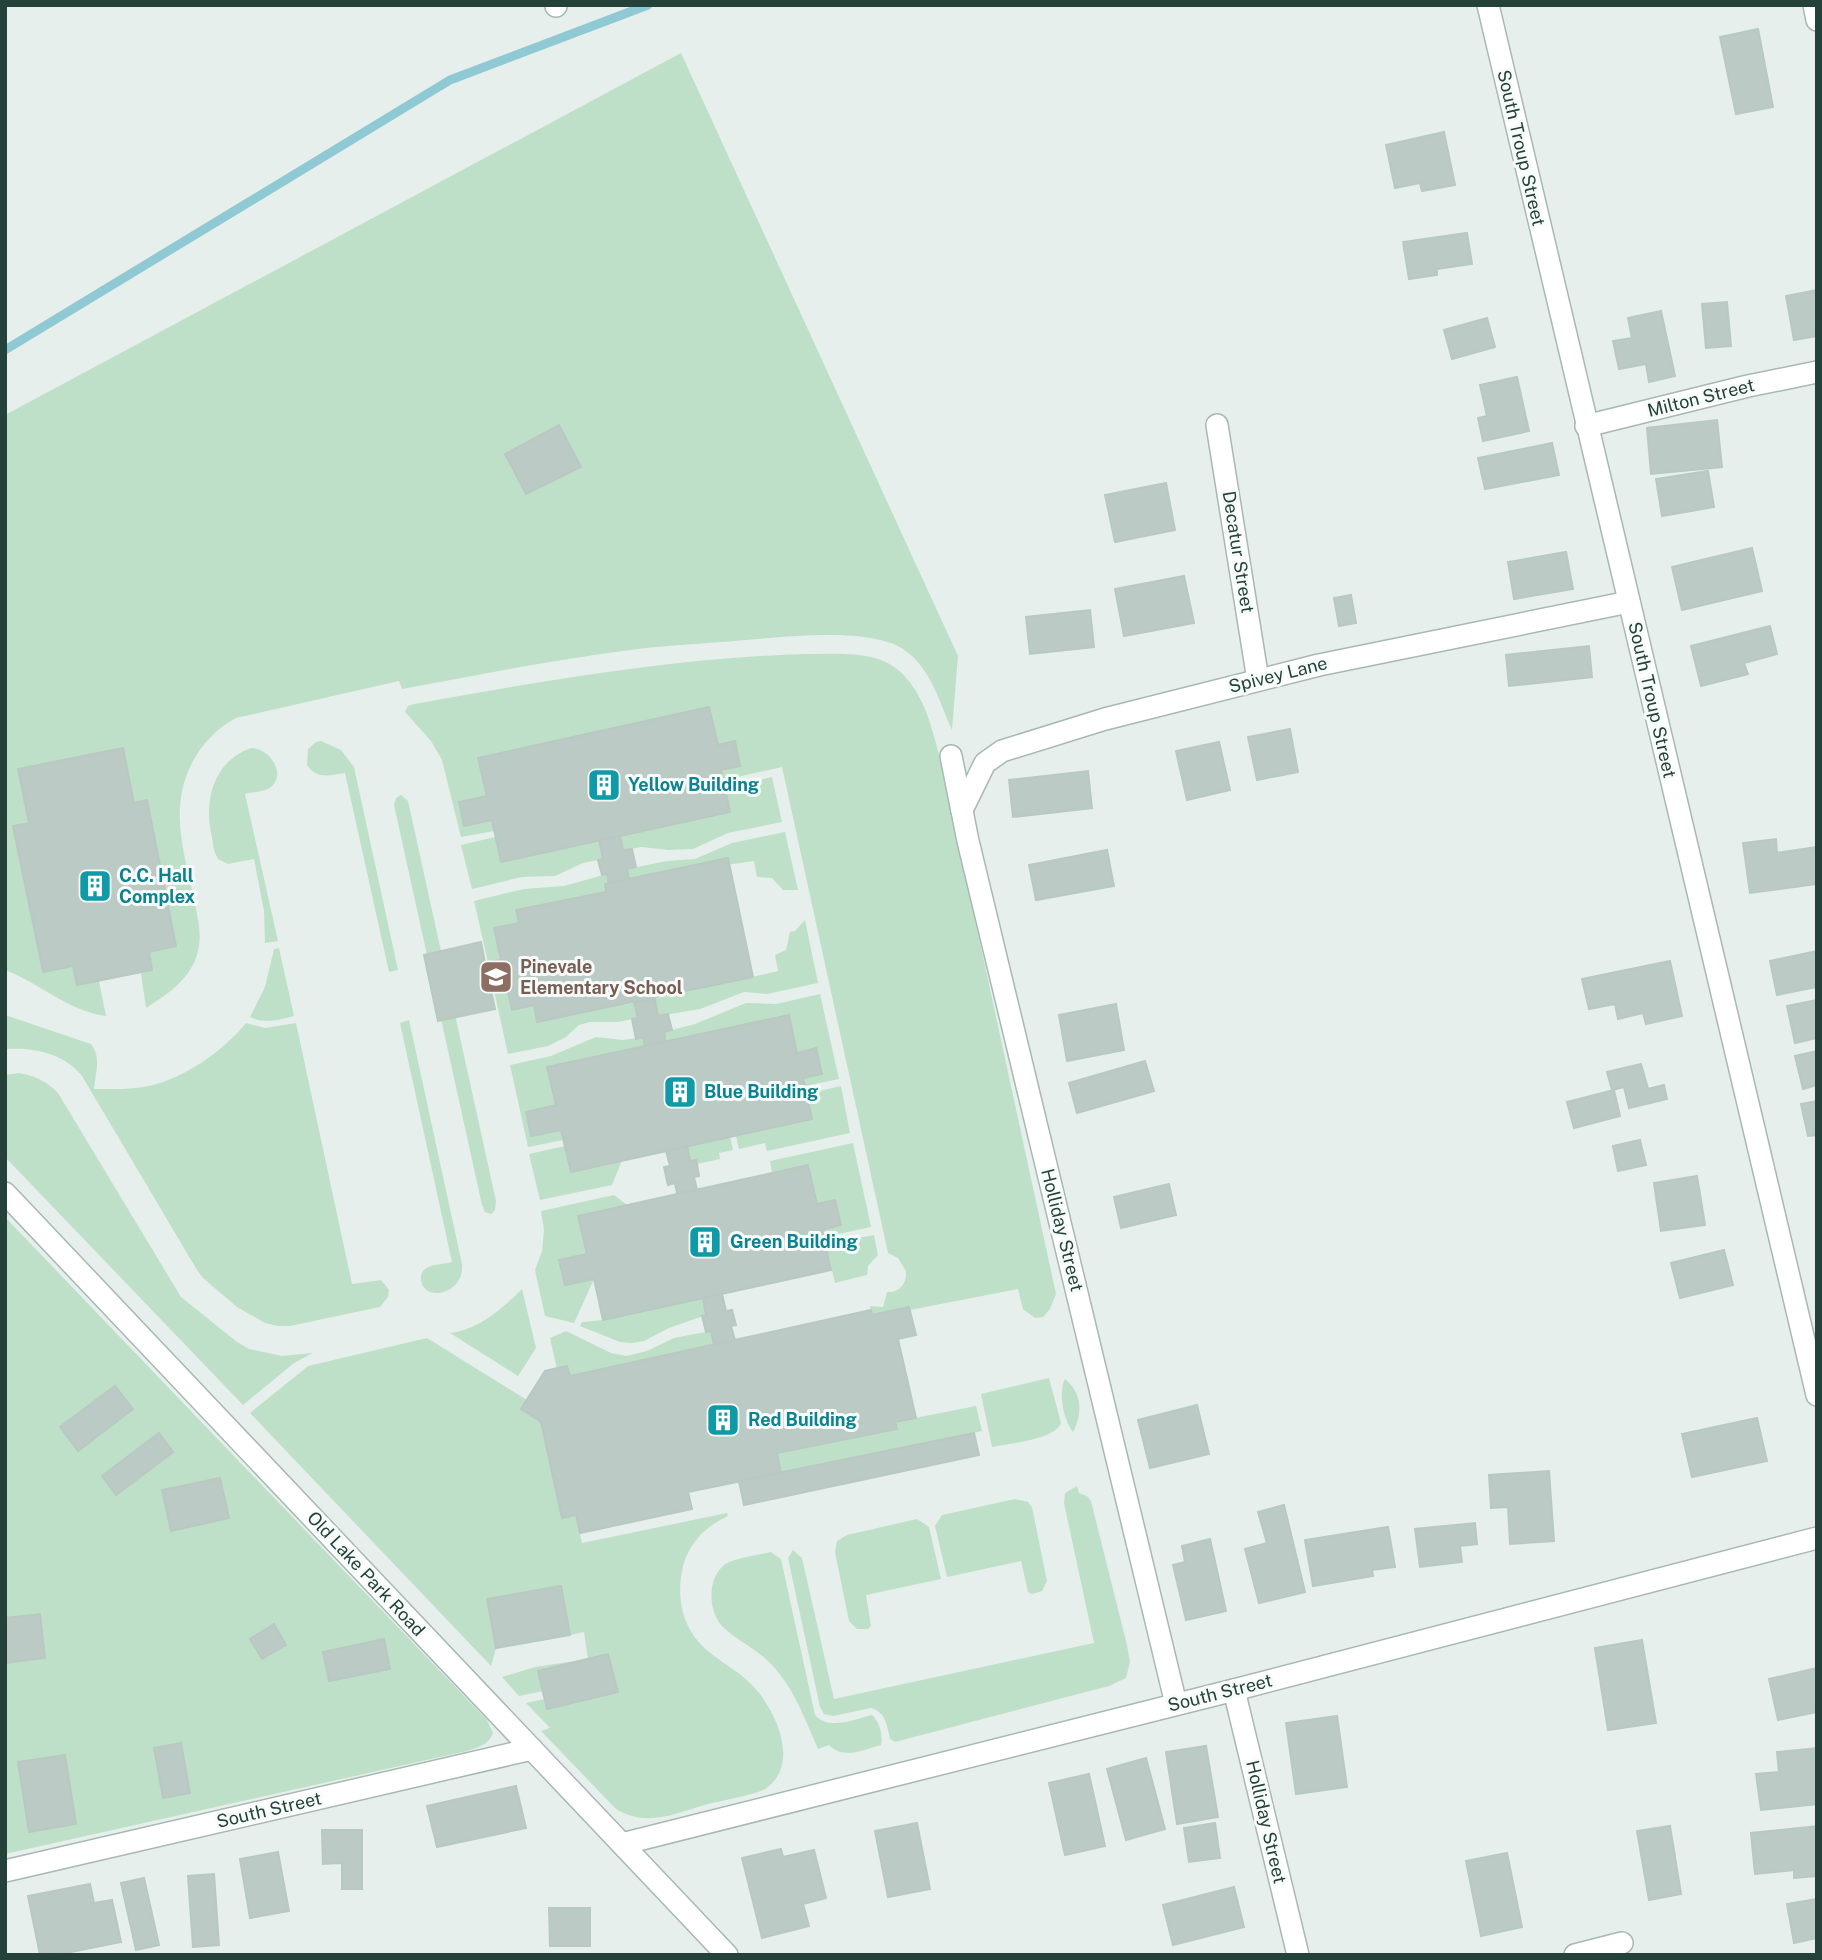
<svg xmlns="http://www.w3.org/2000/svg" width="1822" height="1960" font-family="'Public Sans',sans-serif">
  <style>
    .green { fill: #bfe0c8 }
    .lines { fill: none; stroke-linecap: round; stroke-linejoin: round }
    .stream { stroke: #8ec9d4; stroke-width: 9 }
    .building { fill: #bbcac4; stroke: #b8c9c2; stroke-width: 2 }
    .minor-casing { stroke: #a8b8b2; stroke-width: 24 }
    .tertiary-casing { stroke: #a8b8b2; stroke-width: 24 }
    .minor { stroke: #fff; stroke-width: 21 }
    .tertiary { stroke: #fff; stroke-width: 21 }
    .labels { text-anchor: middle; stroke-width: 6; stroke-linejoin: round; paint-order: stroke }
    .street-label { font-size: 18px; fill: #24423a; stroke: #f7fbf9 }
    .culture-label { font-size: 18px; font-weight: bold; fill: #0d838f; stroke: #f7fbf9; text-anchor: start }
    .education-label { font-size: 18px; font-weight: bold; fill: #785e54; stroke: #f7fbf9; text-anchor: start }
  </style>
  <rect width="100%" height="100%" fill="#e6efeb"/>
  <g class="green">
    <path d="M681 53 958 656 952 730C940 703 930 666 903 649 868 627 785 637 745 640 704 644 663 645 623 651 549 661 475 675 402 689L399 681 236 718C217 728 202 744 192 763 168 810 185 855 195 904 198 919 202 935 198 951 192 978 168 994 146 1008L141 973 152 970 149 952 176 946 147 801 134 803 123 748 18 769 29 823 13 827 42 971 73 966 77 985 99 981 106 1016C65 1010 42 984 5 970V415Z"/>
    <path d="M805 654C827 654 853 652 875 658 921 671 932 727 942 767L1056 1294 1050 1309 1043 1317 1035 1318 1023 1309 1018 1289 910 1310 909 1307 872 1315 870 1306 883 1307 887 1292C900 1293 907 1283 906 1271L898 1258 888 1253 782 767 723 780 721 770 740 765 735 742 718 745 709 707 478 758 487 796 459 802 464 826 492 820 494 831 461 837 442 760 431 741 405 712 408 706 414 704C543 681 673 658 805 654Z"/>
    <path d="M321 741 341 750 354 767 398 970 389 972 345 773C330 775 317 780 307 765L308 749 316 742Z"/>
    <path d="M251 748C272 748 288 778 268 789 262 792 252 792 245 794L278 941 265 943 264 911 254 859 228 864 218 859C213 851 213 842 211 833 204 797 215 761 251 748Z"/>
    <path d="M772 777 782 822 728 833 693 849 668 850 642 847 623 850 620 836 730 812 725 787Z"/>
    <path d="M401 795 408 801 496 1201 495 1210 491 1214 485 1212 482 1205 394 805 396 798Z"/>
    <path d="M785 832 798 890H783L772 878 757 877 754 861 629 879 627 869 667 861 695 859 732 843Z"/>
    <path d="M495 837 501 861 599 840 603 859 583 863 555 876 522 877 472 889 461 845Z"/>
    <path d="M607 874 609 883 605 885 606 892 516 910 519 923 494 928 501 960 488 962 474 901 524 889 564 886Z"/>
    <path d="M805 920 818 983 767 994 744 992 700 1009 658 1016 655 999 778 971 775 955 786 950 790 932 795 931Z"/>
    <path d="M279 948 294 1016C280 1020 264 1024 250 1017L265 987 274 949Z"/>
    <path d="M506 983 512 1010 534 1005 538 1022 634 1003 638 1018 618 1022H590L579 1025 566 1037 548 1046 508 1054 493 986Z"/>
    <path d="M820 994 839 1079 805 1086 803 1078 821 1074 816 1049 797 1053 789 1015 666 1043 664 1032 695 1024 746 1003 776 1004Z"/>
    <path d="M5 1015 91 1044C102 1058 95 1074 94 1089 112 1089 131 1090 149 1086 185 1078 223 1051 246 1023L265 1028 296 1023 352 1284 381 1280 389 1290 388 1297 380 1307 290 1326H278L265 1323 237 1307 203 1278 197 1270 82 1076C64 1053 33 1047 5 1049Z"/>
    <path d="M409 1020 462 1264C465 1295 422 1303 421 1279 421 1275 421 1272 425 1269 431 1264 445 1264 452 1262L400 1023Z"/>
    <path d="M596 1037 623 1040 643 1037 645 1047 547 1067 556 1105 526 1112 531 1136 561 1130 563 1140 528 1147 510 1065 551 1056Z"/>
    <path d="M19 1073C36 1076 46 1081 58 1093L181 1297 237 1342 249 1349 282 1356 313 1353 294 1363 243 1405 5 1157V1075Z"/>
    <path d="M841 1086 850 1133 767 1151 765 1143 739 1149 736 1136 812 1119 807 1094Z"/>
    <path d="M730 1137 733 1150 719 1153 720 1159 697 1164 690 1161 687 1146Z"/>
    <path d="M853 1143 871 1227 824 1237 822 1230 841 1225 835 1200 817 1204 808 1165 772 1173 770 1161Z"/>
    <path d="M565 1146 571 1172 622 1160 612 1185 540 1200 529 1154Z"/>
    <path d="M614 1195 627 1205 579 1216 587 1254 559 1260 565 1285 594 1279 574 1323 545 1316 535 1270 542 1251 544 1230 541 1211Z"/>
    <path d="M5 1217 487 1720 493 1733C489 1745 478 1747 467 1751L5 1854Z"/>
    <path d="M874 1235 878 1255 868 1266 867 1275 835 1283 826 1244Z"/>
    <path d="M522 1289 536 1348 518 1376 450 1333C478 1330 502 1309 522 1289Z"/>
    <path d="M703 1298 706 1315 669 1328 644 1341 632 1343 620 1342 580 1326 582 1322 603 1320Z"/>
    <path d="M566 1331 611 1353 626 1356 647 1351 674 1338 711 1331 714 1345 570 1376 567 1366 557 1369 550 1338Z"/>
    <path d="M427 1338 527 1400 541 1422 576 1515 582 1543 727 1513 728 1516C704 1527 687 1545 682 1571 678 1592 680 1614 692 1633 706 1656 734 1666 752 1685 775 1708 802 1765 765 1789 755 1795 721 1801 708 1804 676 1813 647 1828 616 1809L541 1731 550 1728 526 1703 545 1699 548 1709 617 1692 608 1655 538 1671 543 1691 519 1696 502 1677 535 1667 588 1659 584 1632 570 1635 561 1586 487 1599 496 1648 491 1666 250 1413 308 1366Z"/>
    <path d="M1049 1378 1061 1423C1055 1440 1009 1443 992 1447L981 1394Z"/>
    <path d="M1065 1379C1082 1393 1083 1413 1073 1432 1063 1419 1058 1392 1065 1379Z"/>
    <path d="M976 1406 982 1431 781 1473 777 1453 897 1428 895 1422Z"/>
    <path d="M1077 1486 1079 1493 1087 1496 1091 1501 1127 1645 1130 1662 1126 1678 1109 1686 895 1742 890 1739C887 1726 886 1712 871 1708L833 1716 824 1714 820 1707 788 1558 793 1550 802 1558 834 1699 1094 1643 1064 1503 1065 1493Z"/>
    <path d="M1015 1499 1028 1502 1032 1507 1047 1581 1042 1591 1032 1594 1028 1592 1021 1561 947 1577 935 1526 942 1515Z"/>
    <path d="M917 1519 929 1527 941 1579 866 1595 871 1626 868 1629H857L849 1621 835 1552 837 1541 847 1535Z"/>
    <path d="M771 1552 781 1559 815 1715C828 1731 855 1719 872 1715 880 1722 883 1736 881 1745 863 1750 844 1760 829 1745L818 1749C805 1719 794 1688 771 1664 758 1650 738 1641 724 1628 707 1613 706 1573 729 1562 742 1557 758 1555 771 1552Z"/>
  </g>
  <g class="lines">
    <path class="stream" d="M5 350 450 80 648 5"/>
  </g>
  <g class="building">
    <path d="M1758 29 1773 107 1736 114 1720 37Z"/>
    <path d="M1444 132 1455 185 1422 191 1420 183 1395 188 1386 145Z"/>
    <path d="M1467 233 1472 264 1437 269V275L1409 279 1403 242Z"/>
    <path d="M1817 290V336L1794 340 1786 296Z"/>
    <path d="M1727 302 1731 346 1706 348 1702 304Z"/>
    <path d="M1661 311 1675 376 1649 382 1646 364 1619 369 1613 341 1632 338 1628 318Z"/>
    <path d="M1487 318 1495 347 1452 359 1444 330Z"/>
    <path d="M1517 377 1529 431 1483 441 1478 418 1487 416 1480 385Z"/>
    <path d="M1717 420 1722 467 1651 474 1647 428Z"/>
    <path d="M559 425 581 467 526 494 505 454Z"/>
    <path d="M1552 443 1559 475 1485 489 1478 458Z"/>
    <path d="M1708 471 1714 507 1662 516 1656 479Z"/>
    <path d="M1166 483 1175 530 1115 542 1105 495Z"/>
    <path d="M1752 548 1762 591 1682 610 1672 567Z"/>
    <path d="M1566 552 1573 589 1514 599 1508 562Z"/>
    <path d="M1184 576 1194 623 1124 636 1115 589Z"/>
    <path d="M1351 595 1356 623 1339 626 1334 598Z"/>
    <path d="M1090 610 1094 647 1030 654 1026 617Z"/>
    <path d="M1770 626 1777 654 1744 663 1748 674 1701 686 1691 646Z"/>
    <path d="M1589 646 1592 677 1509 686 1506 655Z"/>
    <path d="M709 707 718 745 735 741 740 766 721 770 730 812 501 862 492 820 464 826 459 802 487 796 478 758Z"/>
    <path d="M1290 729 1298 772 1257 780 1248 737Z"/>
    <path d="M1219 742 1230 790 1187 800 1176 751Z"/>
    <path d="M123 748 134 803 147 800 176 946 149 952 152 970 77 985 73 966 43 972 13 826 29 823 18 769Z"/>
    <path d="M1088 771 1092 808 1013 817 1009 780Z"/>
    <path d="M620 836 623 850 632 849 636 867 627 869 629 879 609 883 607 874 602 875 598 860 603 859 599 840Z"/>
    <path d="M1776 839 1777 853 1817 847V884L1750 893 1743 843Z"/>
    <path d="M1107 850 1114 886 1036 900 1029 865Z"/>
    <path d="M728 858 753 977 537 1022 534 1005 512 1010 494 928 519 923 516 910 606 892 605 884 609 883Z"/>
    <path d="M481 942 485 963 501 960 506 983 490 986 495 1009 438 1021 424 955Z"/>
    <path d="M1817 951V987L1777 995 1770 961Z"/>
    <path d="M1670 961 1682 1016 1646 1024 1643 1013 1618 1019 1615 1004 1589 1009 1582 979Z"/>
    <path d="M655 999 658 1016 668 1014 672 1030 664 1032 666 1043 645 1047 643 1037 636 1039 632 1019 638 1018 634 1003Z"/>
    <path d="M1817 1000V1038L1795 1043 1787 1006Z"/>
    <path d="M1116 1004 1124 1050 1067 1061 1059 1015Z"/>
    <path d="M789 1015 797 1053 816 1048 822 1074 803 1078 812 1119 571 1172 561 1130 531 1136 526 1112 556 1105 547 1067Z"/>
    <path d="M1817 1051V1085L1803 1089 1795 1056Z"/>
    <path d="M1145 1061 1154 1091 1077 1113 1069 1083Z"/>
    <path d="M1641 1064 1648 1089 1664 1085 1667 1099 1629 1108 1624 1087 1612 1090 1607 1072Z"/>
    <path d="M1614 1090 1620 1116 1574 1128 1567 1102Z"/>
    <path d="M1817 1101V1135L1808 1136 1801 1104Z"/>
    <path d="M1640 1140 1646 1165 1618 1171 1613 1146Z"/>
    <path d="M687 1146 690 1161 696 1160 697 1164 699 1176 694 1177 697 1190 677 1193 675 1183 668 1185 664 1167 670 1166 666 1151Z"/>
    <path d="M808 1165 817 1204 835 1200 841 1225 822 1230 831 1270 603 1320 594 1279 565 1285 559 1260 587 1254 578 1216Z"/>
    <path d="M1697 1176 1705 1225 1661 1231 1654 1183Z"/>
    <path d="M1169 1184 1176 1215 1121 1228 1114 1197Z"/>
    <path d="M1724 1250 1733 1285 1680 1298 1671 1263Z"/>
    <path d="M722 1294 726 1311 732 1310 736 1325 731 1326 735 1340 714 1345 711 1331 706 1332 702 1316 706 1315 703 1298Z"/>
    <path d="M909 1307 916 1335 898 1339 916 1418 895 1422 897 1429 777 1453 781 1473 688 1492 692 1509 580 1533 576 1515 562 1518 541 1422 521 1409 545 1371 567 1366 570 1376 871 1310 872 1315Z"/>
    <path d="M115 1386 133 1409 78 1451 60 1427Z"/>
    <path d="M1197 1405 1209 1454 1150 1468 1138 1420Z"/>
    <path d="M1757 1418 1767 1461 1692 1477 1682 1434Z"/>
    <path d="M159 1433 173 1452 116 1495 102 1476Z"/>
    <path d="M974 1433 979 1455 744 1505 739 1481Z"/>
    <path d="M1549 1471 1554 1541 1510 1544 1508 1507 1491 1508 1489 1475Z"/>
    <path d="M220 1478 229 1518 171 1531 162 1490Z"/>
    <path d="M1284 1505 1305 1592 1259 1603 1245 1549 1267 1543 1258 1512Z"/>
    <path d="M1475 1523 1477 1544 1460 1546 1462 1562 1420 1567 1415 1529Z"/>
    <path d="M1388 1527 1395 1567 1372 1570 1373 1576 1313 1586 1305 1540Z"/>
    <path d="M1210 1539 1226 1611 1186 1620 1173 1565 1185 1562 1182 1546Z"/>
    <path d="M561 1586 570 1635 496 1648 487 1599Z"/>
    <path d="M40 1614 45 1658 5 1663V1618Z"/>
    <path d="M274 1624 286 1645 262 1659 250 1639Z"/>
    <path d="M384 1639 390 1669 329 1681 323 1652Z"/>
    <path d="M1642 1640 1656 1723 1608 1730 1595 1648Z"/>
    <path d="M608 1654 618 1692 547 1709 538 1671Z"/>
    <path d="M1817 1668V1712L1778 1720 1769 1679Z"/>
    <path d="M1337 1716 1347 1787 1296 1794 1286 1723Z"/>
    <path d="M181 1743 190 1793 163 1798 154 1748Z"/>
    <path d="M1206 1746 1218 1817 1177 1824 1166 1752Z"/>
    <path d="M1817 1748V1804L1761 1810 1756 1774 1779 1772 1777 1752Z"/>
    <path d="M65 1755 76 1824 29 1832 18 1762Z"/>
    <path d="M1146 1758 1165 1829 1126 1840 1107 1769Z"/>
    <path d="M1089 1774 1105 1846 1065 1855 1049 1783Z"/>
    <path d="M516 1786 526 1828 437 1847 427 1806Z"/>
    <path d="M917 1823 930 1889 888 1897 875 1831Z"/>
    <path d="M1215 1823 1220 1858 1189 1862 1184 1828Z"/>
    <path d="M1670 1826 1681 1894 1649 1900 1637 1831Z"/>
    <path d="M1817 1826V1876L1794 1878V1870L1755 1874 1751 1833Z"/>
    <path d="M322 1830H362V1889H342V1863L323 1864Z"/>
    <path d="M781 1849 783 1857 814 1850 826 1898 803 1904 809 1926 762 1938 742 1858Z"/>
    <path d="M278 1852 289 1911 250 1918 240 1859Z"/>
    <path d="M1507 1853 1522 1927 1481 1936 1466 1861Z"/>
    <path d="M214 1874 219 1945 193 1947 188 1876Z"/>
    <path d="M144 1878 159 1945 136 1950 121 1883Z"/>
    <path d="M90 1884 94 1903 112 1900 121 1942 56 1955H40L28 1896Z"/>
    <path d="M1234 1887 1244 1927 1173 1945 1163 1905Z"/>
    <path d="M1817 1899V1938L1794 1943 1787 1904Z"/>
    <path d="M549 1908H590V1946H550Z"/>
  </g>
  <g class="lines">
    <defs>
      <g id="minor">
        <path d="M1488 5 1817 1395"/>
        <path d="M1814 5 1817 20"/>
        <path d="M556 6V5"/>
        <path d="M1217 425 1258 680"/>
        <path d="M1586 426 1748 386 1817 372"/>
        <path d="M951 756 968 841 1176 1704"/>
        <path d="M962 810 985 763 1002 751 1105 719 1319 665 1629 602"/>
        <path d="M1234 1690 1298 1955"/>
        <path d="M622 1844 1234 1690 1817 1538"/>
        <path d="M5 1871 532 1749"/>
        <path d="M1575 1955 1622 1943"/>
      </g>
      <path id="tertiary" d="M5 1193 727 1955"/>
    </defs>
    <use href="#minor" class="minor-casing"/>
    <use href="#tertiary" class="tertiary-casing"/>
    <use href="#minor" class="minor"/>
    <use href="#tertiary" class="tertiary"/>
  </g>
  <defs>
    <symbol id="building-square" viewBox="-11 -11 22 22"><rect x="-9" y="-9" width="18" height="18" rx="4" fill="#0f9aa8" stroke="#f7fbf9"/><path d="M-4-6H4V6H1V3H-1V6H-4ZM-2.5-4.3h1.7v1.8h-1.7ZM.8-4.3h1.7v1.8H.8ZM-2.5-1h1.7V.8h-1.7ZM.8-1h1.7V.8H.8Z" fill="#fff"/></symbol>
    <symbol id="school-square" viewBox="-11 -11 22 22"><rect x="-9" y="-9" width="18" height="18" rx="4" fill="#8d6e63" stroke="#f7fbf9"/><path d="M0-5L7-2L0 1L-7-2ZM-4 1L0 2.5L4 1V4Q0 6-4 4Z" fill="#fff"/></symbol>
  </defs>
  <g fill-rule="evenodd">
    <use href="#building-square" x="585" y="766" width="38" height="38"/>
    <use href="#building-square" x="76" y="867" width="38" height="38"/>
    <use href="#school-square" x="477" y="958" width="38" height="38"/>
    <use href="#building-square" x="661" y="1073" width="38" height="38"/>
    <use href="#building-square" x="686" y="1223" width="38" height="38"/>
    <use href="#building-square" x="704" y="1401" width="38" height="38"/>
  </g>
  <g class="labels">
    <g class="street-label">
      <text transform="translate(1521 148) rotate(77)" y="6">South Troup Street</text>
      <text transform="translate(1701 398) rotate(-14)" y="6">Milton Street</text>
      <text transform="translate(1238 552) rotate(81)" y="6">Decatur Street</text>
      <text transform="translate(1278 675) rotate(-14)" y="6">Spivey Lane</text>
      <text transform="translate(1652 700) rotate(77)" y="6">South Troup Street</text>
      <text transform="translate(1062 1230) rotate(76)" y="6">Holliday Street</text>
      <text transform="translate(366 1574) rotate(47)" y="6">Old Lake Park Road</text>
      <text transform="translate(1220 1693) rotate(-14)" y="6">South Street</text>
      <text transform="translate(269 1810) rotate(-13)" y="6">South Street</text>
      <text transform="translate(1266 1822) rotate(77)" y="6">Holliday Street</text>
    </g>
    <g class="culture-label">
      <text x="628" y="791">Yellow Building</text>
      <text x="119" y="882">C.C. Hall<tspan x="119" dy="21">Complex</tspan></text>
      <text x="704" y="1098">Blue Building</text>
      <text x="730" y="1248">Green Building</text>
      <text x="748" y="1426">Red Building</text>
    </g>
    <g class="education-label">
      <text x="520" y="973">Pinevale<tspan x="520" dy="21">Elementary School</tspan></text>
    </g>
  </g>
  <rect width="1822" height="1960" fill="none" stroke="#24423a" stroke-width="14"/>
</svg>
